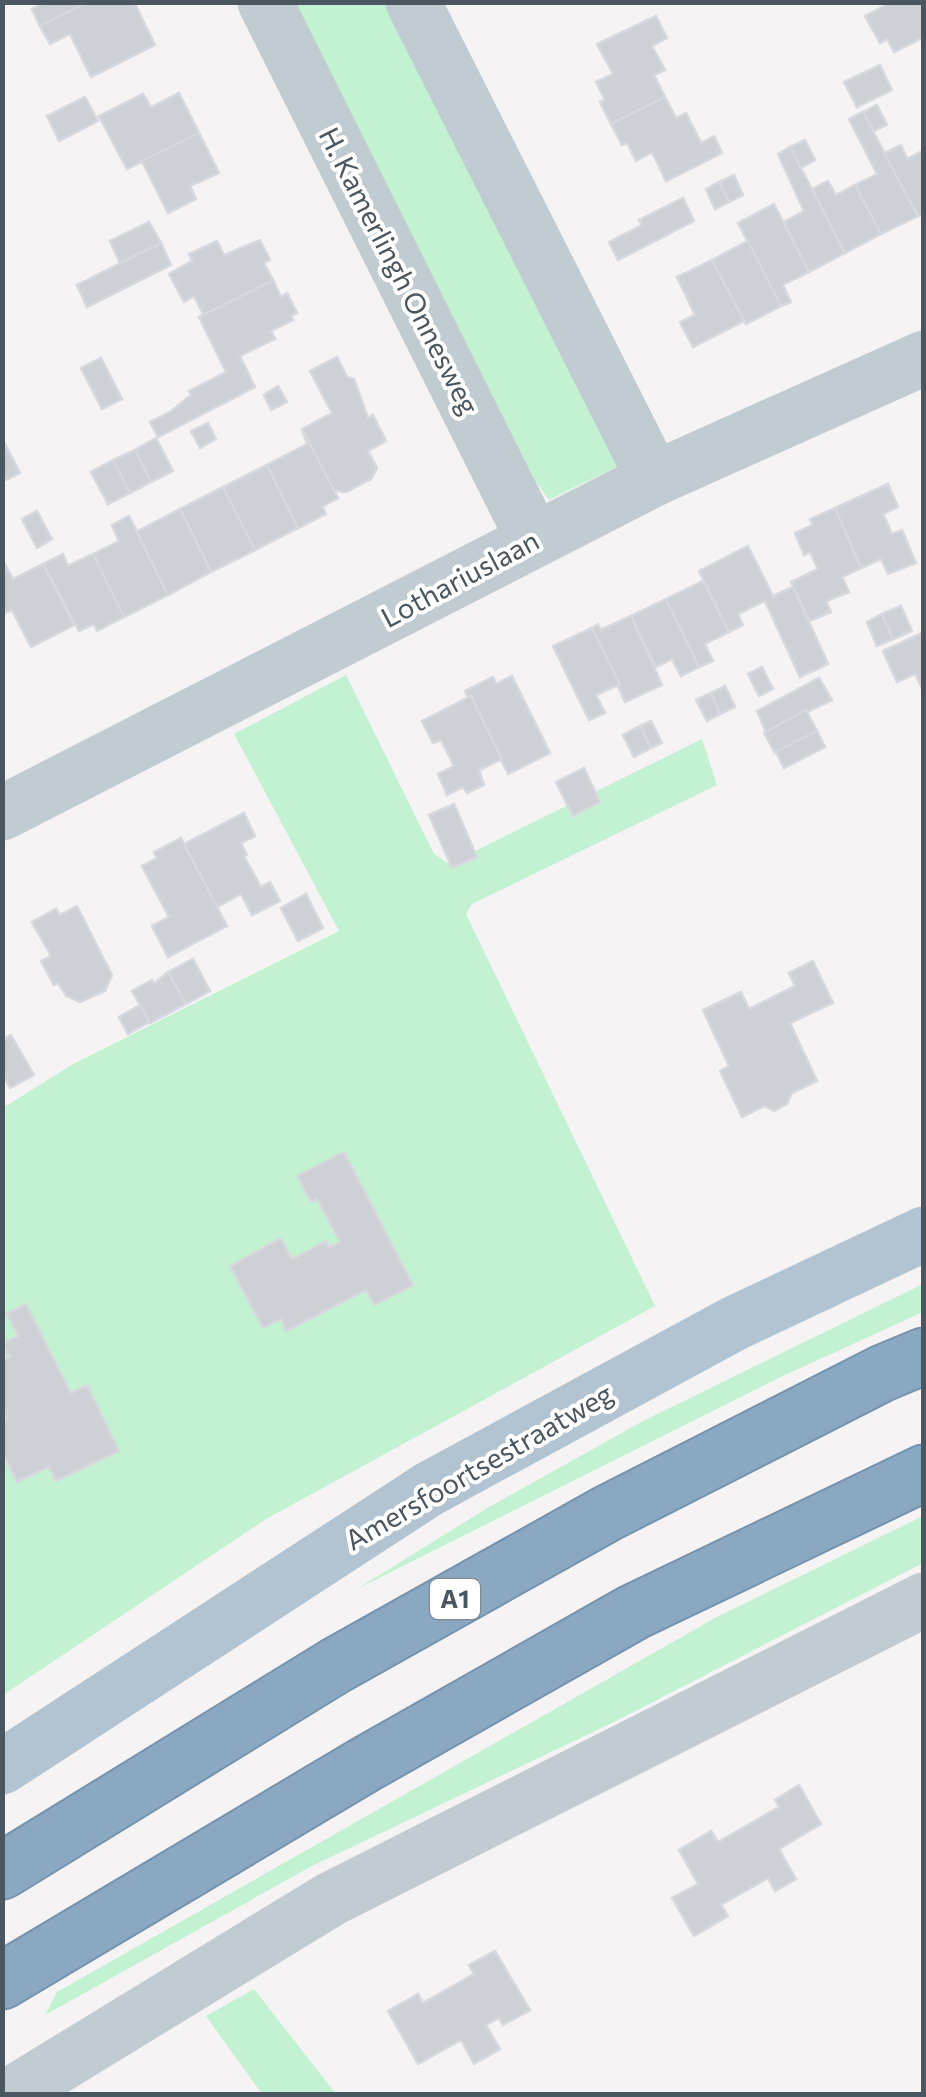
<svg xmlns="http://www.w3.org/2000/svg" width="926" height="2097" font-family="Commissioner,sans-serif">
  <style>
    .green { fill: #c2f2d2 }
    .building { fill: #cdd0d5; stroke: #d7d9de; stroke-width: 2.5 }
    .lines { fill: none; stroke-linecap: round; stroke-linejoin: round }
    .highway-casing { stroke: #7593ae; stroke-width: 59 }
    .minor { stroke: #c1cbd2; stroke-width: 55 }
    .major { stroke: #b2c3d1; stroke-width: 55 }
    .highway { stroke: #8aa8c2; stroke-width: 55 }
    .labels { text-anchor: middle; stroke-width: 8; stroke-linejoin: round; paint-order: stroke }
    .shield { fill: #fff; stroke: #808990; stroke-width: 2.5 }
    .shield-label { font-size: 25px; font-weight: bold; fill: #4a5761 }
    .street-label { font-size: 28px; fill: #4a5761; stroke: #fff }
  </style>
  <rect width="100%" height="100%" fill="#f5f3f3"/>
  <g class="green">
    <path d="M295 3H391L620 465 549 500 536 482Z"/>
    <path d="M346 675 434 854 449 864 702 739 717 785 472 904 466 914 655 1306 266 1519 3 1695V1108L73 1064 339 931 234 734Z"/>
    <path d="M923 1284V1312L785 1375 357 1589 489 1507 643 1421Z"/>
    <path d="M923 1516V1563L616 1721 312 1866 45 2015 57 1992 715 1618Z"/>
    <path d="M254 1989 336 2094H262L206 2016Z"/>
  </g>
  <g class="building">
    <path d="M46 2H88L40 26 32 9Z"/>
    <path d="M88 2H134L155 45 91 77 70 34 50 44 40 26Z"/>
    <path d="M892 2H924V37L894 52 887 39 880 43 865 16Z"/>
    <path d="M656 16 667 38 652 46 665 70 654 75 665 97 611 124 600 102 605 100 596 82 613 74 597 44Z"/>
    <path d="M880 65 892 90 857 107 844 82Z"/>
    <path d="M179 93 199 133 127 169 99 116 143 94 151 107Z"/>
    <path d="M85 97 98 121 59 141 47 116Z"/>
    <path d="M665 97 676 118 686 113 701 143 714 136 722 153 666 181 652 152 636 161 627 143 622 145 611 124Z"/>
    <path d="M877 105 887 125 874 131 863 112Z"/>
    <path d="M863 112 918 216 881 234 855 185 877 174 849 119Z"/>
    <path d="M199 133 219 173 190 186 196 199 168 213 142 161Z"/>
    <path d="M805 140 815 160 801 168 790 147Z"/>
    <path d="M901 145 907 159 924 150V213L918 216 884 153Z"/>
    <path d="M790 147 845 253 809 272 784 222 804 211 778 154Z"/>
    <path d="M734 175 743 195 729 202 719 182Z"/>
    <path d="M828 181 836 195 855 185 881 234 845 253 812 189Z"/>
    <path d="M719 182 729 202 715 209 706 189Z"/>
    <path d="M683 198 694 221 618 260 609 242 642 225 639 220Z"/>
    <path d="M774 204 809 272 783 285 791 302 781 306 738 223Z"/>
    <path d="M149 222 161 243 120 263 110 241Z"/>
    <path d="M260 240 270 260 264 263 273 280 199 317 203 314 194 296 184 302 169 274 192 261 189 254 217 241 224 255Z"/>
    <path d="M748 241 781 306 746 324 712 260Z"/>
    <path d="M161 243 171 265 87 307 77 285Z"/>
    <path d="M712 260 744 321 693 347 680 322 695 315 677 277Z"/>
    <path d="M273 280 281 297 287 293 297 313 291 316 293 320 271 331 275 339 240 356 255 387 158 437 150 422 170 412 191 395 189 391 226 372 199 317Z"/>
    <path d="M337 357 347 377 354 379 368 418 373 415 386 441 368 451 377 468 371 479 346 492 334 491 302 429 332 413 310 371Z"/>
    <path d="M101 358 122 399 102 409 81 368Z"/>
    <path d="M278 386 287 402 271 410 264 395Z"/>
    <path d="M208 423 216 439 200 448 191 431Z"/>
    <path d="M302 429 338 498 322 507 326 514 298 528 267 465 307 444Z"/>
    <path d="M2 438 20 473 2 482Z"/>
    <path d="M156 438 173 471 151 482 135 450Z"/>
    <path d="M135 450 151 482 130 493 113 460Z"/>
    <path d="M113 460 130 493 108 504 91 472Z"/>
    <path d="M267 465 298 528 255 550 223 487Z"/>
    <path d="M888 484 898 507 883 514 892 534 902 530 916 563 888 574 881 559 861 568 835 508Z"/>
    <path d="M223 487 255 550 211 572 180 509Z"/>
    <path d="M835 508 861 568 842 577 849 592 826 601 831 612 810 621 791 582 818 569 810 552 804 555 795 533 813 525 810 519Z"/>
    <path d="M180 509 211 572 168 595 136 532Z"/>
    <path d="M37 511 52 539 37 548 22 519Z"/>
    <path d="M129 516 168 595 124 617 93 554 119 541 112 525Z"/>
    <path d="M748 546 773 596 793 587 828 664 800 677 765 601 738 614 743 625 729 632 699 571Z"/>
    <path d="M63 554 68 566 93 554 124 617 97 631 94 624 79 631 43 564Z"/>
    <path d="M2 559 13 579 43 564 74 625 31 647 12 610 2 615Z"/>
    <path d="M703 581 729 632 705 644 713 661 699 667 666 599Z"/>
    <path d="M666 599 699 667 681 676 672 659 656 667 631 616Z"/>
    <path d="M901 606 912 631 893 639 882 614Z"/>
    <path d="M882 614 893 639 877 646 867 622Z"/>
    <path d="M631 616 662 685 625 702 592 628 598 624 601 630Z"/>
    <path d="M592 628 620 684 596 695 605 713 589 720 553 646Z"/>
    <path d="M924 632V692L915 674 897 682 883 651Z"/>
    <path d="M762 667 773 689 759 696 748 674Z"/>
    <path d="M512 676 550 753 508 774 471 696 468 698 465 691 493 677 496 684Z"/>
    <path d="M819 678 832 700 766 732 757 711Z"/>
    <path d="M725 686 735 707 720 714 711 693Z"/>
    <path d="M711 693 720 714 707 721 696 700Z"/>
    <path d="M471 696 502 759 479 770 484 785 467 793 463 787 447 795 438 774 454 766 441 740 433 743 422 721Z"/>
    <path d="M806 710 817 731 775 753 764 733Z"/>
    <path d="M651 721 662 743 651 748 640 726Z"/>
    <path d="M640 726 651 748 634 757 623 735Z"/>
    <path d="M817 731 825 747 784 768 776 752Z"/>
    <path d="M584 768 600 802 573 816 556 782Z"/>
    <path d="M454 804 477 857 452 868 429 815Z"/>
    <path d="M244 813 255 836 241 843 247 855 244 856 261 887 270 882 280 901 252 915 241 894 217 907 184 844Z"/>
    <path d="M181 838 227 926 168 957 152 926 169 917 142 866 157 858 154 852Z"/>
    <path d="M306 894 323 928 298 941 281 908Z"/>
    <path d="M77 906 112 975 105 991 80 1002 66 996 58 983 54 985 41 961 51 956 32 922 56 909 60 915Z"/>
    <path d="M193 959 210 991 186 1004 168 972Z"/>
    <path d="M813 961 833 1003 790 1023 817 1081 792 1093 787 1104 774 1111 765 1106 742 1117 720 1071 729 1066 703 1010 741 992 749 1009 795 986 789 973Z"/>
    <path d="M168 972 186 1004 150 1023 132 991 152 980 154 984Z"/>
    <path d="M140 1005 149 1022 128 1034 119 1017Z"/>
    <path d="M11 1035 34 1075 10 1088 2 1074V1040Z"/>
    <path d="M344 1152 413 1285 374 1305 366 1290 286 1331 281 1319 263 1328 230 1266 281 1238 292 1259 326 1241 329 1247 340 1242 317 1199 311 1202 297 1176Z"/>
    <path d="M26 1304 71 1393 87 1385 119 1451 56 1481 49 1467 17 1482 6 1460 2 1461V1422L7 1419 2 1410V1360L9 1357 3 1343 18 1336 7 1313Z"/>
    <path d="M799 1785 821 1824 779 1849 796 1879 775 1891 768 1878 721 1905 728 1916 694 1936 672 1898 698 1884 679 1850 711 1831 718 1842 779 1807 775 1800Z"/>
    <path d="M495 1951 530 2010 503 2025 499 2018 486 2025 500 2049 474 2064 461 2040 418 2064 388 2011 418 1994 423 2003 474 1974 469 1965Z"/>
  </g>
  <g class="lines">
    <defs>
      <g id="highway">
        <path d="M2 1871 335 1666 608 1513 883 1373 924 1356"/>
        <path d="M2 1981 366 1764 634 1612 924 1473"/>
      </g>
    </defs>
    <use href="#highway" class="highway-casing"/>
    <g class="minor">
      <path d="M265 2 534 540"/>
      <path d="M413 2 654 479"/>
      <path d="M2 813 654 479 924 358"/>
      <path d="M12 2094 331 1899 924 1600"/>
    </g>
    <path class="major" d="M2 1767 429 1489 735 1323 924 1234"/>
    <use href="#highway" class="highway"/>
  </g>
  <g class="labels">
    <rect class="shield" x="430" y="1579" width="50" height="40" rx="8"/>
    <g class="shield-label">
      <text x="455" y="1608">A1</text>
    </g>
    <g class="street-label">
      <text transform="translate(399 271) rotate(63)" y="10">H. Kamerlingh Onnesweg</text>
      <text transform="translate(460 579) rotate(-28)" y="10">Lothariuslaan</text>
      <text transform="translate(479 1467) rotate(-30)" y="10">Amersfoortsestraatweg</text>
    </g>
  </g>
  <rect width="926" height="2097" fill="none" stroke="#4a5761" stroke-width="10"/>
</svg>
